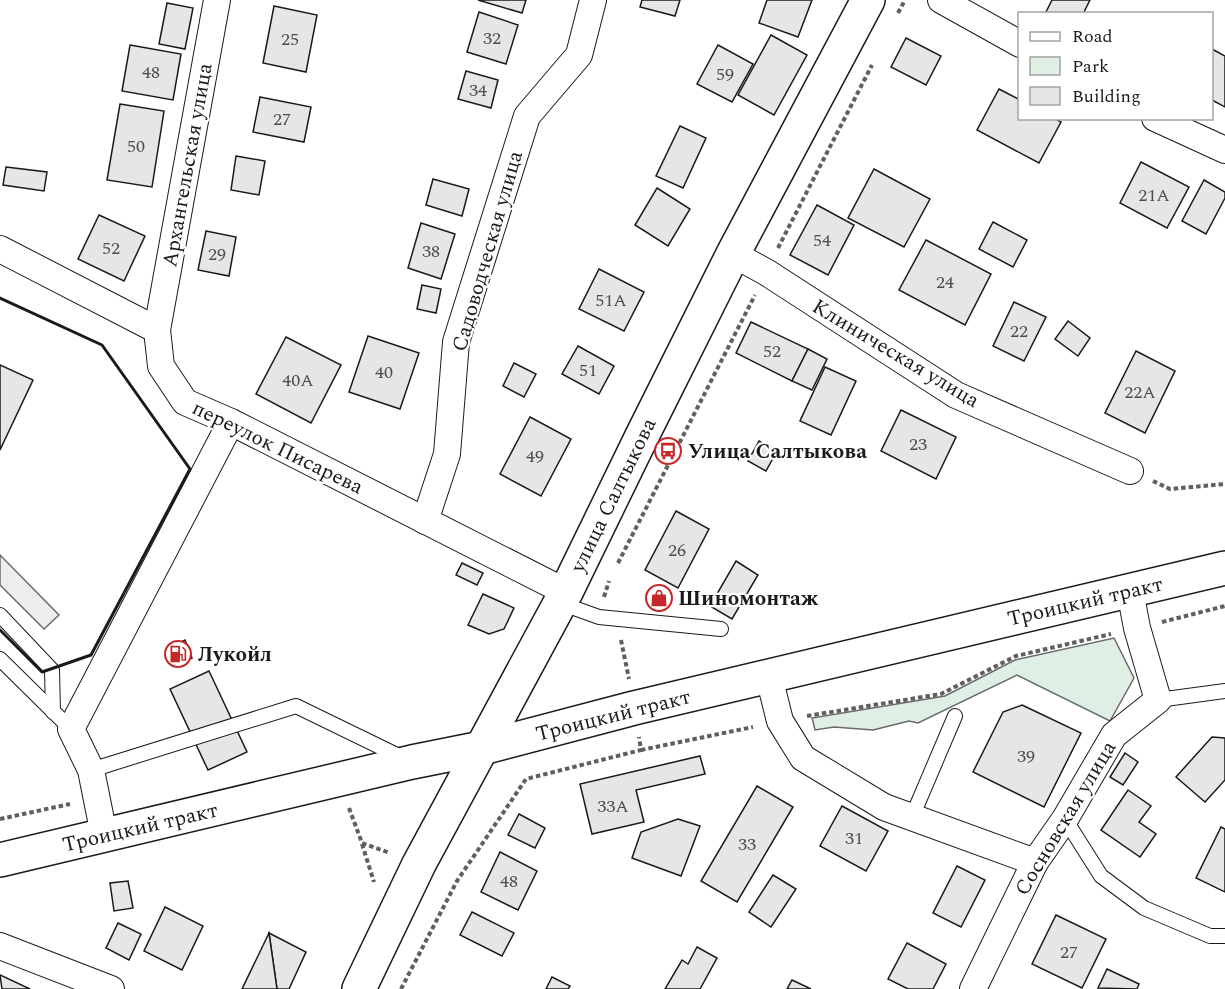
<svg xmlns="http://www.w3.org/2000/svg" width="1225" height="989" font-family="Spectral,serif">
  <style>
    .green { fill: #e0efe3; stroke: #6a6a6a; stroke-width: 1.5 }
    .parking { fill: #ededed; stroke: #6a6a6a; stroke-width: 1.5 }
    .building { fill: #e6e6e6; stroke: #1a1a1a; stroke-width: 1.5 }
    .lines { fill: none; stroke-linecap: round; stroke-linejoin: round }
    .lane-casing { stroke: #1a1a1a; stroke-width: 16 }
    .street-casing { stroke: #1a1a1a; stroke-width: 28 }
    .secondary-casing { stroke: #1a1a1a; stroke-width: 36 }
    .path { stroke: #5f5f5f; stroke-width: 4; stroke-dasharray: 4.5 3; stroke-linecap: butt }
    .lane { stroke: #fff; stroke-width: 14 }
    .street { stroke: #fff; stroke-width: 26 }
    .secondary { stroke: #fff; stroke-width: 33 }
    .wall { stroke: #1a1a1a; stroke-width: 3 }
    .labels { text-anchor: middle; stroke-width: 4.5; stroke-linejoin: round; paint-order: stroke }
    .number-label { font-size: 18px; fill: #4d4d4d }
    .street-label { font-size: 21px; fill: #1a1a1a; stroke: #fff }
    .poi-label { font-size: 21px; font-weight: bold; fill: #1a1a1a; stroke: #fff; text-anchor: start }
  </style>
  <rect width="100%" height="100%" fill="#fff"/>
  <path class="green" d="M1114 638 1134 678 1110 721 1017 675 918 723 909 721 873 730 834 727 815 730 812 718 945 696 1015 660Z"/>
  <path class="parking" d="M0 555 59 615 44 629 0 585Z"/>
  <g class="building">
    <path d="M478 0H526L522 13Z"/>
    <path d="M642 0H680L675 16 640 7Z"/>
    <path d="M767 0H812L798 37 759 23Z"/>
    <path d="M1052 0H1090L1083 14H1045Z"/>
    <path d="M167 3 193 8 185 49 159 44Z"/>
    <path d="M274 6 317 15 306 72 263 63Z"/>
    <path d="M479 12 518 25 506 64 467 52Z"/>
    <path d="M771 35 807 55 774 115 738 95Z"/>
    <path d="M906 38 941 56 926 85 891 67Z"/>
    <path d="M130 45 181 54 173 100 122 91Z"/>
    <path d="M718 45 753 64 732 102 697 84Z"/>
    <path d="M1212 49 1225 56V107L1212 100Z"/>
    <path d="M466 71 498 80 491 108 458 99Z"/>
    <path d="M999 89 1020 100V118H1054L1061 122 1039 163 977 130Z"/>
    <path d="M260 97 311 107 304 142 253 132Z"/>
    <path d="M120 104 164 111 152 187 107 180Z"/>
    <path d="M680 126 706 138 683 188 656 176Z"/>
    <path d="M236 156 265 161 259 195 231 190Z"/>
    <path d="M1141 162 1189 187 1167 228 1120 203Z"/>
    <path d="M6 167 47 172 44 191 3 185Z"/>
    <path d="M874 169 930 199 904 247 848 218Z"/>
    <path d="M433 179 469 189 462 216 426 205Z"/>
    <path d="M1204 180 1225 192V198L1206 234 1182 221Z"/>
    <path d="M657 188 690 209 668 246 635 225Z"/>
    <path d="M817 205 854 225 828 275 790 255Z"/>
    <path d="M99 215 145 236 124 281 78 259Z"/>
    <path d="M993 222 1027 240 1013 267 979 249Z"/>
    <path d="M421 223 455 234 441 279 408 268Z"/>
    <path d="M206 231 236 237 229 276 198 270Z"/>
    <path d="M926 240 991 274 965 325 899 290Z"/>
    <path d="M599 269 644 292 624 331 579 309Z"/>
    <path d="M422 285 441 289 436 313 417 309Z"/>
    <path d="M1014 302 1046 317 1024 361 993 346Z"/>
    <path d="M1068 321 1090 338 1078 356 1055 339Z"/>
    <path d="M751 322 808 349 792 381 736 353Z"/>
    <path d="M368 336 419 353 400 409 349 392Z"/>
    <path d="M286 337 341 365 311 423 256 394Z"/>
    <path d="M578 346 614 366 599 394 562 374Z"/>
    <path d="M808 349 827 359 812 390 792 381Z"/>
    <path d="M1136 351 1175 371 1145 433 1105 413Z"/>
    <path d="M514 363 536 374 524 397 503 386Z"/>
    <path d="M0 365 33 380 0 450Z"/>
    <path d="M825 367 856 381 831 435 800 421Z"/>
    <path d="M901 410 956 437 936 479 881 451Z"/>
    <path d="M530 417 571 439 541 496 500 474Z"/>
    <path d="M759 441 777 451 766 471 748 461Z"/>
    <path d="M676 511 709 529 678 588 645 570Z"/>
    <path d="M736 561 758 575 732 619 710 606Z"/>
    <path d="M462 563 483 573 477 585 456 575Z"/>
    <path d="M483 594 514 608 504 629 489 634 468 625Z"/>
    <path d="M185 640 192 658 173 666 166 649Z"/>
    <path d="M209 671 247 752 208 770 170 689Z"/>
    <path d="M1022 705 1081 733 1044 807 973 772 1003 712Z"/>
    <path d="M1212 737 1225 738V780L1205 802 1176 777Z"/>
    <path d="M1125 753 1138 762 1123 785 1110 777Z"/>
    <path d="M700 756 705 774 636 790 644 822 592 834 580 784Z"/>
    <path d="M757 786 793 807 737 902 701 881Z"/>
    <path d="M1128 790 1151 806 1139 822 1156 834 1140 857 1101 830Z"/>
    <path d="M842 806 888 831 866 871 820 846Z"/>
    <path d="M519 814 545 828 535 848 508 835Z"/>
    <path d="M678 819 700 826 681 876 632 858 641 832Z"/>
    <path d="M1221 827 1225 829V892L1196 878Z"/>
    <path d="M500 852 537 871 518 910 481 892Z"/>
    <path d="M957 866 985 880 961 927 933 913Z"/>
    <path d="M773 875 796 889 771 927 749 912Z"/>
    <path d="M128 881 133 908 114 911 110 883Z"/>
    <path d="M165 907 203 926 182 970 144 951Z"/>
    <path d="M472 912 514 933 502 956 460 935Z"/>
    <path d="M1056 915 1106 939 1082 988 1032 964Z"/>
    <path d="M118 923 141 934 129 960 106 948Z"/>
    <path d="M269 933 306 952 289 989H277Z"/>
    <path d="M269 933 277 989H242Z"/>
    <path d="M907 943 946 964 933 989H908L888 979Z"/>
    <path d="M697 947 717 958 700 989H665L682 960 688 964Z"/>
    <path d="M1107 969 1139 984 1137 989 1098 988Z"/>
    <path d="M0 975 30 989H2Z"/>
    <path d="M552 977 570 986 568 989H546Z"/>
    <path d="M792 980 811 989H787Z"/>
  </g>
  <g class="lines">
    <defs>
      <g id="lane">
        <path d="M560 603 599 617 721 629"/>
        <path d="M0 615 52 670 53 712"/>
        <path d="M0 659 71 729"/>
        <path d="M1158 700 1225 691"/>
        <path d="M91 770 296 706 405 759"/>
        <path d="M912 817 955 716"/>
        <path d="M1065 819 1101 876 1144 908 1210 936H1225"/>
      </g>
      <g id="street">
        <path d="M941 0 1020 44"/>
        <path d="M1155 118 1225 150"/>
        <path d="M0 249 157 330 161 366 185 402 231 422 566 592"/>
        <path d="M733 254 766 272 956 395 1130 471"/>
        <path d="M157 330 217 0"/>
        <path d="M425 521 447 454 456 342 527 116 579 55 593 0"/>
        <path d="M769 677 780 721 803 758 884 807 1035 862"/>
        <path d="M104 835 91 770 71 729 231 422"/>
        <path d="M0 946 111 989"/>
        <path d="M973 989 1035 862 1065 819 1114 735 1158 700 1137 628 1130 591"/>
      </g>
      <g id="secondary">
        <path d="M0 860 412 762 482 748 634 708 1225 568"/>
        <path d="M359 989 419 864 566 592 642 436 733 254 868 0"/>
      </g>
    </defs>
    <use href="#lane" class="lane-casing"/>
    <use href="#street" class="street-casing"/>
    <use href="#secondary" class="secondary-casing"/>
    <g class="path">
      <path d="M898 13 905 0"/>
      <path d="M778 248 872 65"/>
      <path d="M1153 481 1170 489 1225 484"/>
      <path d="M618 563 755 295"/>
      <path d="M604 597 609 581"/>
      <path d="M1162 622 1225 606"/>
      <path d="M621 640 629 679"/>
      <path d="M807 716 941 694 1016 656 1111 634"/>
      <path d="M641 750 753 727"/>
      <path d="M349 808 362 843 390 853"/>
      <path d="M0 819 70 804"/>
      <path d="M362 844 374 882"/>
      <path d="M401 989 457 881 526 779 641 750 639 737"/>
    </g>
    <use href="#lane" class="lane"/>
    <use href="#street" class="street"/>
    <use href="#secondary" class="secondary"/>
    <path class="wall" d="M0 298 102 345 190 469 91 655 42 672 0 630"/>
  </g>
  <defs>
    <symbol id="bus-ring" viewBox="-11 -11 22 22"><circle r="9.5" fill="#fff" stroke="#c62828" stroke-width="1.5"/><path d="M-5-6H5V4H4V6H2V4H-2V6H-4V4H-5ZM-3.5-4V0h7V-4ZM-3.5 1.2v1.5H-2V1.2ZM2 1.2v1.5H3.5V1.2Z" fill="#c62828"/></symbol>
    <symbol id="shop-ring" viewBox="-11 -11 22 22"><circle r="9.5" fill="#fff" stroke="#c62828" stroke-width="1.5"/><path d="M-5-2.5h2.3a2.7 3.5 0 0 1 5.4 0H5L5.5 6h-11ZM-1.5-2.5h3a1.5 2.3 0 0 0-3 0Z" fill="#c62828"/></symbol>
    <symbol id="fuel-ring" viewBox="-11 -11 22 22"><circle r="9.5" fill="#fff" stroke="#c62828" stroke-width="1.5"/><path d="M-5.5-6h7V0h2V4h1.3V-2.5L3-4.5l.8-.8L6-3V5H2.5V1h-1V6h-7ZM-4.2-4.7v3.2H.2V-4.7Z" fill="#c62828"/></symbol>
  </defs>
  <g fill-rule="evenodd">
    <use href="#bus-ring" x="653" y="436" width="30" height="30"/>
    <use href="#shop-ring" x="644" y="583" width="30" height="30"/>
    <use href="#fuel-ring" x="163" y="639" width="30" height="30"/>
  </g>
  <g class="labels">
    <g class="number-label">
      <text x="492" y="44">32</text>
      <text x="290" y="45">25</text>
      <text x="151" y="78">48</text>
      <text x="725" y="80">59</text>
      <text x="478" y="96">34</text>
      <text x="282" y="125">27</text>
      <text x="136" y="152">50</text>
      <text x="1154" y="201">21А</text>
      <text x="822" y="246">54</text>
      <text x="111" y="254">52</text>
      <text x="431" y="257">38</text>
      <text x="217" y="260">29</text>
      <text x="945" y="288">24</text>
      <text x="611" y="306">51А</text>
      <text x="1019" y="337">22</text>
      <text x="772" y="357">52</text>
      <text x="588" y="376">51</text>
      <text x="384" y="378">40</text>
      <text x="298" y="386">40А</text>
      <text x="1140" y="398">22А</text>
      <text x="918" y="450">23</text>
      <text x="535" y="462">49</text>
      <text x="677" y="556">26</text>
      <text x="1026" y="762">39</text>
      <text x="613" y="812">33А</text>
      <text x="854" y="844">31</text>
      <text x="747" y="850">33</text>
      <text x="509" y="887">48</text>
      <text x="1069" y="958">27</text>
    </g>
    <g class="street-label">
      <text transform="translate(187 165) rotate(-80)" y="7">Архангельская улица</text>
      <text transform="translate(487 251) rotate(-74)" y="7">Садоводческая улица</text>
      <text transform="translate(896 353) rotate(31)" y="7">Клиническая улица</text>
      <text transform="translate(278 447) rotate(26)" y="7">переулок Писарева</text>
      <text transform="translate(613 495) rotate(-64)" y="7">улица Салтыкова</text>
      <text transform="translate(1085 601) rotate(-13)" y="7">Троицкий тракт</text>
      <text transform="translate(613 715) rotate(-14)" y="7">Троицкий тракт</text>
      <text transform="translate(1065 818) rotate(-59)" y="7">Сосновская улица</text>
      <text transform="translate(140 827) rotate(-13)" y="7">Троицкий тракт</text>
    </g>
    <g class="poi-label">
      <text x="688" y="458">Улица Салтыкова</text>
      <text x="678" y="605">Шиномонтаж</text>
      <text x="198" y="661">Лукойл</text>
    </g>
  </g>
  <rect x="1018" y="12" width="195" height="108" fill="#ffffff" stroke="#a3a3a3" stroke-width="1.5"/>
  <rect x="1030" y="32" width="30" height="9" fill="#ffffff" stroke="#a3a3a3" stroke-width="1.5"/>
  <text x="1072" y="42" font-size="18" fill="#1a1a1a">Road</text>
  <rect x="1030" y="57" width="30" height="18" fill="#e0efe3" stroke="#a3a3a3" stroke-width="1.5"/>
  <text x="1072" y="72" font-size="18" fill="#1a1a1a">Park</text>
  <rect x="1030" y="87" width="30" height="18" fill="#e6e6e6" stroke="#a3a3a3" stroke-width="1.5"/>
  <text x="1072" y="102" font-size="18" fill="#1a1a1a">Building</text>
</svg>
